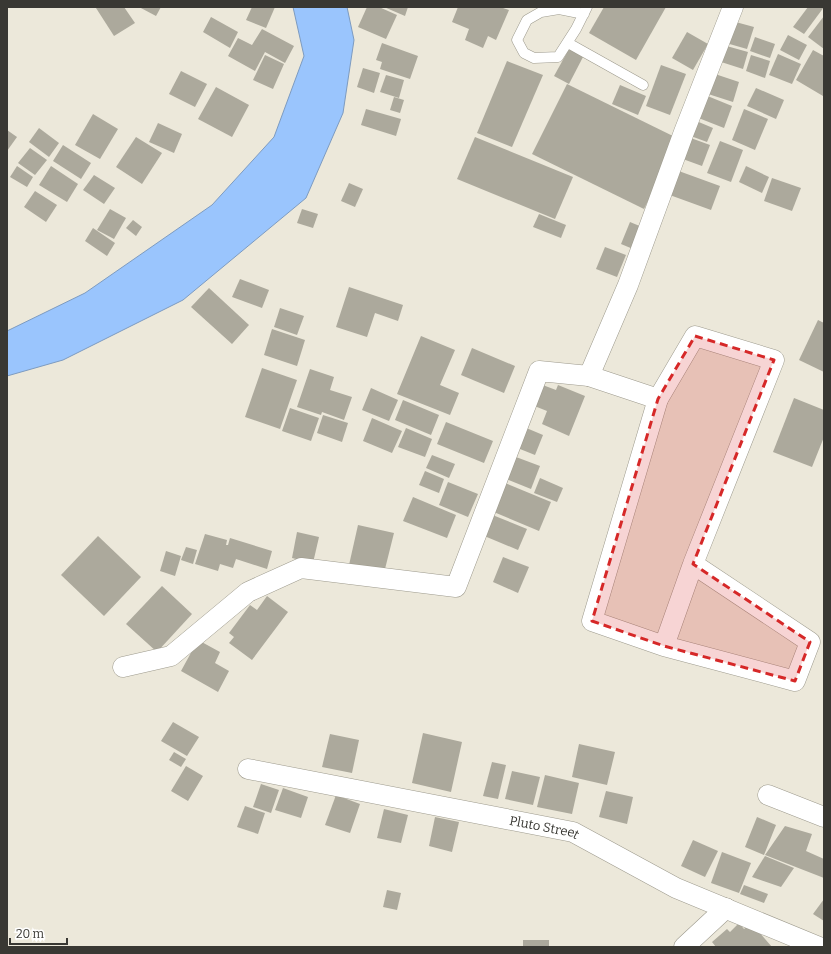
<svg xmlns="http://www.w3.org/2000/svg" width="831" height="954" font-family="Bitter,serif">
  <style>
    .water { fill: #9ac5fd; stroke: #7d9bc0 }
    .building { fill: #aca99c }
    .lines { fill: none; stroke-linecap: round; stroke-linejoin: round }
    .lane-casing { stroke: #9d9a8d; stroke-width: 11 }
    .street-casing { stroke: #9d9a8d; stroke-width: 21 }
    .lane { stroke: #fff; stroke-width: 10 }
    .street { stroke: #fff; stroke-width: 20 }
    .marked { fill: #d62828; fill-opacity: 0.2; stroke: #d62828; stroke-width: 3; stroke-dasharray: 8 5; stroke-linejoin: round }
    .labels { text-anchor: middle; stroke-width: 3; stroke-linejoin: round; paint-order: stroke }
    .street-label { font-size: 13px; fill: #393833; stroke: #fff }
  </style>
  <rect width="100%" height="100%" fill="#ece8da"/>
  <path class="water" d="M293 7H347L354 40 343 113 306 198 183 300 63 360 7 376V331L85 293 212 205 274 137 304 56Z"/>
  <g class="building">
    <path d="M98 7H124L135 23 114 36 96 8Z"/>
    <path d="M139 7H161L156 16Z"/>
    <path d="M252 7H275L266 28 246 20Z"/>
    <path d="M367 7H379L397 15 386 39 358 27Z"/>
    <path d="M384 7H408L405 16Z"/>
    <path d="M458 7H500L509 10 496 40 488 36 483 48 465 40 469 29 452 22Z"/>
    <path d="M604 7H666L636 60 589 33Z"/>
    <path d="M808 7H824L804 34 793 27Z"/>
    <path d="M824 16V49L808 37Z"/>
    <path d="M211 17 238 32 230 48 203 32Z"/>
    <path d="M732 21 754 27 747 49 726 43Z"/>
    <path d="M262 29 294 46 285 63 265 52 255 71 228 56 238 38 252 45Z"/>
    <path d="M687 32 708 44 693 70 672 58Z"/>
    <path d="M788 35 807 45 799 60 780 50Z"/>
    <path d="M755 37 775 44 770 58 750 51Z"/>
    <path d="M382 43 418 56 410 79 380 69 382 62 376 60Z"/>
    <path d="M723 45 748 52 743 69 718 61Z"/>
    <path d="M569 49 583 57 569 84 554 76Z"/>
    <path d="M813 50 824 56 823 96 796 80Z"/>
    <path d="M778 54 801 64 792 84 769 75Z"/>
    <path d="M265 55 284 64 273 89 253 80Z"/>
    <path d="M751 55 770 61 765 78 746 71Z"/>
    <path d="M507 61 543 75 512 147 477 133Z"/>
    <path d="M661 65 686 74 670 115 646 106Z"/>
    <path d="M363 68 380 73 374 93 357 87Z"/>
    <path d="M181 71 207 84 195 107 169 94Z"/>
    <path d="M712 73 739 82 733 102 705 93Z"/>
    <path d="M386 75 404 80 399 98 380 92Z"/>
    <path d="M567 84 679 139 644 209 532 154Z"/>
    <path d="M620 85 646 96 638 115 612 104Z"/>
    <path d="M216 87 249 105 232 137 198 119Z"/>
    <path d="M756 88 784 100 776 119 747 106Z"/>
    <path d="M705 95 732 106 724 128 696 117Z"/>
    <path d="M394 97 404 100 400 113 390 110Z"/>
    <path d="M366 109 401 119 396 136 361 125Z"/>
    <path d="M744 109 768 119 755 150 732 140Z"/>
    <path d="M93 114 118 129 100 159 75 145Z"/>
    <path d="M694 120 713 128 707 142 688 135Z"/>
    <path d="M158 123 182 134 174 153 149 142Z"/>
    <path d="M39 128 59 143 49 157 29 142Z"/>
    <path d="M7 130 17 137 7 151Z"/>
    <path d="M136 137 162 153 142 184 116 167Z"/>
    <path d="M475 137 573 177 555 219 457 179Z"/>
    <path d="M688 137 710 145 702 166 680 158Z"/>
    <path d="M720 141 743 150 731 182 707 173Z"/>
    <path d="M63 145 91 163 81 179 53 161Z"/>
    <path d="M30 148 47 160 35 175 18 163Z"/>
    <path d="M17 166 33 177 27 187 10 177Z"/>
    <path d="M51 166 78 184 67 202 39 185Z"/>
    <path d="M746 166 769 177 762 193 739 182Z"/>
    <path d="M676 170 720 186 711 210 667 194Z"/>
    <path d="M94 175 115 188 104 204 83 190Z"/>
    <path d="M772 178 801 188 792 211 764 201Z"/>
    <path d="M349 183 363 189 355 207 341 201Z"/>
    <path d="M35 191 57 205 46 222 24 207Z"/>
    <path d="M110 209 126 218 114 239 97 230Z"/>
    <path d="M302 209 318 214 313 228 297 223Z"/>
    <path d="M539 214 566 225 561 238 533 227Z"/>
    <path d="M133 220 142 227 136 236 126 228Z"/>
    <path d="M630 222 642 227 633 249 621 244Z"/>
    <path d="M93 228 115 243 107 256 85 241Z"/>
    <path d="M605 247 626 255 617 277 596 269Z"/>
    <path d="M240 279 269 290 262 308 232 297Z"/>
    <path d="M349 287 403 305 398 321 375 313 367 337 336 327Z"/>
    <path d="M209 288 249 325 232 344 191 307Z"/>
    <path d="M280 308 304 316 297 335 274 327Z"/>
    <path d="M818 320 824 323V372L799 360Z"/>
    <path d="M272 329 305 340 297 366 264 355Z"/>
    <path d="M421 336 455 350 440 385 459 393 450 415 397 394Z"/>
    <path d="M472 348 515 366 504 393 461 375Z"/>
    <path d="M262 368 297 380 280 429 245 417Z"/>
    <path d="M310 369 334 377 330 390 352 397 344 420 322 412 321 415 297 407Z"/>
    <path d="M540 384 556 390 558 385 585 396 569 436 542 424 547 411 532 405Z"/>
    <path d="M371 388 398 400 389 421 362 410Z"/>
    <path d="M794 398 824 410V437L812 467 773 452Z"/>
    <path d="M403 400 439 415 431 435 395 420Z"/>
    <path d="M290 408 319 418 311 441 282 431Z"/>
    <path d="M323 415 348 423 342 442 317 433Z"/>
    <path d="M372 418 402 431 392 453 363 441Z"/>
    <path d="M446 422 493 441 484 463 437 444Z"/>
    <path d="M524 427 543 435 535 455 515 447Z"/>
    <path d="M406 428 432 439 425 457 398 447Z"/>
    <path d="M508 454 540 466 531 489 499 476Z"/>
    <path d="M432 455 455 464 449 478 426 468Z"/>
    <path d="M425 471 444 479 439 493 419 485Z"/>
    <path d="M540 478 563 488 557 502 534 493Z"/>
    <path d="M500 481 551 502 539 531 489 510Z"/>
    <path d="M448 482 478 494 468 517 439 505Z"/>
    <path d="M413 497 456 515 447 538 403 521Z"/>
    <path d="M490 514 527 529 518 550 482 535Z"/>
    <path d="M358 525 394 533 384 573 349 565Z"/>
    <path d="M297 532 319 537 313 563 292 558Z"/>
    <path d="M205 534 227 540 226 545H228L230 538 272 551 267 569 236 559 233 568 220 564 218 571 195 564Z"/>
    <path d="M98 536 141 577 104 616 61 575Z"/>
    <path d="M186 547 197 550 193 564 181 560Z"/>
    <path d="M166 551 181 556 175 576 160 571Z"/>
    <path d="M503 557 529 567 518 593 493 582Z"/>
    <path d="M162 586 192 614 157 652 126 624Z"/>
    <path d="M267 596 288 612 252 660 229 643 234 637 229 633 250 605 257 610Z"/>
    <path d="M198 640 220 652 215 663 229 671 218 692 181 671Z"/>
    <path d="M173 722 199 737 187 756 161 741Z"/>
    <path d="M423 733 462 742 451 792 412 783Z"/>
    <path d="M330 734 359 740 352 773 322 767Z"/>
    <path d="M579 744 615 752 607 785 572 777Z"/>
    <path d="M174 752 186 759 181 767 169 760Z"/>
    <path d="M492 762 506 765 498 799 483 796Z"/>
    <path d="M186 766 203 776 188 801 171 791Z"/>
    <path d="M512 771 540 777 533 805 505 799Z"/>
    <path d="M545 775 579 783 572 814 537 807Z"/>
    <path d="M261 784 279 790 271 813 253 807Z"/>
    <path d="M283 788 308 797 301 818 275 810Z"/>
    <path d="M606 791 633 797 627 824 599 817Z"/>
    <path d="M336 795 360 804 350 833 325 825Z"/>
    <path d="M245 806 265 813 258 834 237 827Z"/>
    <path d="M384 809 408 815 401 843 377 838Z"/>
    <path d="M435 817 459 822 452 852 429 846Z"/>
    <path d="M757 817 776 825 764 855 745 847Z"/>
    <path d="M785 826 812 834 806 851 824 859V878L765 855Z"/>
    <path d="M693 840 718 851 705 877 681 866Z"/>
    <path d="M722 852 751 863 739 893 711 883Z"/>
    <path d="M765 856 794 868 781 887 752 877Z"/>
    <path d="M744 885 768 894 764 903 740 894Z"/>
    <path d="M387 890 401 893 397 910 383 907Z"/>
    <path d="M824 899V921L813 914Z"/>
    <path d="M739 923 744 929 751 923 772 947H716L712 942 727 929 730 932Z"/>
    <rect x="523" y="940" width="26" height="7"/>
  </g>
  <g class="lines">
    <defs>
      <g id="lane">
        <path d="M584 14 559 9 541 12 527 20 517 40 524 53 534 58 558 57 576 29 587 7"/>
        <path d="M568 43 643 85"/>
      </g>
      <g id="street">
        <path d="M589 376 658 399"/>
        <path d="M664 646 693 564 774 360 695 336 658 399 592 621 664 646 795 681 810 642 693 564"/>
        <path d="M123 667 171 656 248 592 301 568 456 587 539 371 589 376 628 285 684 132 733 7"/>
        <path id="s1" d="M248 769 573 832 676 888 819 947"/>
        <path d="M768 795 824 817"/>
        <path d="M684 947 726 908"/>
      </g>
    </defs>
    <use href="#lane" class="lane-casing"/>
    <use href="#street" class="street-casing"/>
    <use href="#lane" class="lane"/>
    <use href="#street" class="street"/>
  </g>
  <path class="marked" d="M695 336 774 360 693 564 810 642 795 681 664 646 592 621 658 399Z"/>
  <g class="labels">
    <g class="street-label">
      <text dy="5" stroke="none"><textPath href="#s1" startOffset="302">Pluto Street</textPath></text>
    </g>
  </g>
  <rect width="831" height="954" fill="none" stroke="#393833" stroke-width="16"/>
  <path d="M10 938v6h57v-6" fill="none" stroke="#393833" stroke-width="2"/>
  <text x="16" y="938" font-size="12" fill="#393833" stroke="#ffffff" stroke-width="3" paint-order="stroke">20 m</text>
</svg>
